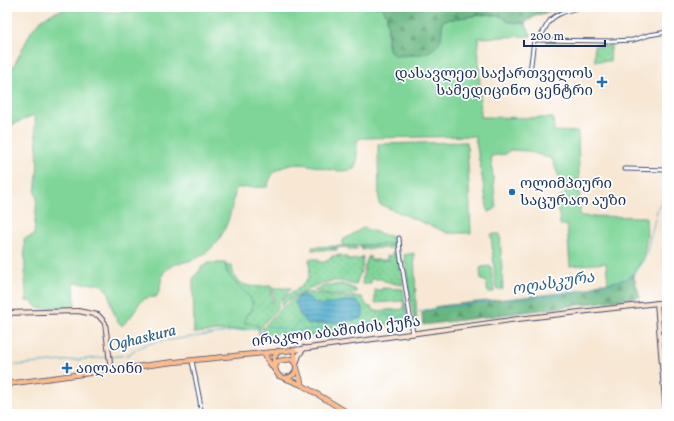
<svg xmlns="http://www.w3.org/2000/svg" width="674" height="421" font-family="Vollkorn,'Noto Serif Georgian',serif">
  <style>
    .grass { fill: #7fd598; stroke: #4d827b }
    .forest { fill: url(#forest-firs); stroke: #41726f }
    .park { fill: url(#park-dots); stroke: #4d827b }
    .water { fill: url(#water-rules); stroke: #336c94 }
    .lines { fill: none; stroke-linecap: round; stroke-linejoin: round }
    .stream { stroke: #4baaca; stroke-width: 1 }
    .street-casing { stroke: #3c4b70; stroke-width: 5 }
    .secondary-casing { stroke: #3c4b70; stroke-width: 6 }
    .primary-casing { stroke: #3c4b70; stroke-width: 6 }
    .street { stroke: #fff; stroke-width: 3 }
    .secondary { stroke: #fde4d1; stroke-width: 4 }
    .primary { stroke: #fbbb8d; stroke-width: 4.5 }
    .poi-dot { fill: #1f6fb2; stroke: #fff; stroke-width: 1.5 }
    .labels { text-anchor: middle; stroke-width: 3.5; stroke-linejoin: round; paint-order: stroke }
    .poi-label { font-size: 15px; fill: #1b2f5e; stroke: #fff; text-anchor: start }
    .street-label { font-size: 15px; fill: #1b2f5e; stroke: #fff }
    .water-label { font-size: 16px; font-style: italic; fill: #2e6089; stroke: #fff }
  </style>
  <defs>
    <pattern id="forest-firs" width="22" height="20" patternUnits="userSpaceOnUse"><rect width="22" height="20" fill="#67b680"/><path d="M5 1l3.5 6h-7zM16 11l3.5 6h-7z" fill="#54946c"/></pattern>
    <pattern id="park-dots" width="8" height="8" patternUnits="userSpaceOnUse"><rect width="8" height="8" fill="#7fd598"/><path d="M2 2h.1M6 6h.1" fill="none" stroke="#6db785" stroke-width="1.8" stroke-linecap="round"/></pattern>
    <pattern id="water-rules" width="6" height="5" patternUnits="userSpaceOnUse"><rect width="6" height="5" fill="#4baaca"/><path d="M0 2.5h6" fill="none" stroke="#3e8ba7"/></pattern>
  </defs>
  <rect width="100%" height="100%" fill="#fff"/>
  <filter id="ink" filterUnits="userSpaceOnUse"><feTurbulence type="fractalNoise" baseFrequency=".025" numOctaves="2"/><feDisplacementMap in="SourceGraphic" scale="8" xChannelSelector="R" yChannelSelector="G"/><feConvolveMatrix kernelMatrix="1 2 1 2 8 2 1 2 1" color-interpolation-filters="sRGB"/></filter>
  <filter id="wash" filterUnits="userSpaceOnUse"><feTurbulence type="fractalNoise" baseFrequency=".012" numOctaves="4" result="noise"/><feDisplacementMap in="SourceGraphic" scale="16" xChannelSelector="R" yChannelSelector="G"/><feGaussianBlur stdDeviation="0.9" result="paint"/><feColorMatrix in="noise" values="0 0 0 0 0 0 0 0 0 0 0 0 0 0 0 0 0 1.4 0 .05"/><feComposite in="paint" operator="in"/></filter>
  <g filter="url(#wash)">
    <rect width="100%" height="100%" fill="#f7e7d3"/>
    <g class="grass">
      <path d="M127 7H382L387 16 388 46 441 38 442 22 445 20 488 14 503 17 509 22 525 24 532 36 478 38 481 117 553 118 554 131 578 132 580 216 646 217 647 237 643 259 633 274 626 279 608 283 606 263 570 266 567 225H560C560 213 555 208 561 196L566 195 552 159 527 151 509 150 506 154 491 156 496 208 488 212 475 136 362 138 357 140V162L354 169C331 177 307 157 284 167 281 168 278 169 276 171 271 175 269 182 267 187L236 188C230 216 226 242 199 257 189 263 177 261 167 269 158 276 163 289 156 297 141 297 140 302 133 314 130 318 126 322 122 326L117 321 111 305 109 293 101 284 74 283 75 308H37L32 301H26L24 239 34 235 37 196 35 192C39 168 38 151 35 128 35 123 36 119 34 115L7 127V79L32 30 42 19 55 12 71 8 126 13Z"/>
      <path d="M467 142 471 233H448L379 204 378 144Z"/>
      <path d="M363 228 395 238 397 244 343 246V240Z"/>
      <path d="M491 234H500L503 289H496Z"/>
      <path d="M414 253 417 326H415L404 255Z"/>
      <path d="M209 263H225C226 265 226 270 227 272 234 285 259 295 251 312L255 324 258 325V328L194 333 193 279 202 267Z"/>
      <path d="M490 266 491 267 494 292H488L486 281 481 280 480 268 482 267Z"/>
    </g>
    <g class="forest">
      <path d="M382 7H556L553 11 537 15 525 23 509 22 503 17 488 14 445 20 442 22C442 27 442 34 441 38 435 57 413 55 397 56L394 55 389 50 387 16Z"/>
      <path d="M633 274 640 297 423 325 422 313 425 310 435 309V307L440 306 562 293 589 289 600 283H608L626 279Z"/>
    </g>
    <g class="park">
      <path d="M594 46H611L610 61H595Z"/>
      <path d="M397 244V248H368L369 250 367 249 362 250 365 249H361L362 246H354V248H357V249H348V247L332 248V249H337V250H312V247Z"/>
      <path d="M392 253H398L403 285 396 284 384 281 382 279H371V284H362L364 269 368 257 370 256V260H389V259H387V256H392Z"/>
      <path d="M342 255 337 256V257H347V260L361 259V257H363L362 268 356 285C350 285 346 282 341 281 321 279 295 295 281 306 282 292 303 290 308 278 310 272 310 265 309 259H319L320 262H326L327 260H329V258H332V256Z"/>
      <path d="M226 265H232C233 289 252 287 271 286L272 303 274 302 273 288H292L278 303V308C271 316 260 324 259 335L258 325 245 323 246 314 251 312C260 292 228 288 226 265Z"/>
      <path d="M342 284 355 289 357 292C345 297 325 295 313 290L328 285Z"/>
      <path d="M382 288 403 289 408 322 286 340V336L282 333 262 335 263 328 272 318 280 309 302 293 306 292 332 296 362 297 367 306 373 308 374 311 404 309 403 301 375 303V290H382Z"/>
    </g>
    <path class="water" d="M304 294C309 297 313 303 319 304 332 307 353 293 361 306 364 311 364 313 362 318L355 320 309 325 300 315 295 302 298 297Z"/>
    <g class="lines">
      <g class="stream">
        <path d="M503 301 536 297 562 295 590 290 631 277 645 258 658 207 667 193"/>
        <path d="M419 312 425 310 494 301"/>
        <path d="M398 317 407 315"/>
        <path d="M267 326 282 328 291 331 303 330 371 324 377 321 383 315 393 316"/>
        <path d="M292 329 299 323 305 321"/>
        <path d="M111 357 127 355 144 345 155 342 258 328"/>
        <path d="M7 366 108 357"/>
      </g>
    </g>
  </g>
  <g filter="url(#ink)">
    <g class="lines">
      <defs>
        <g id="street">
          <path d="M534 40 611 41 633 40 649 35 667 32"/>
          <path d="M536 40C544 35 544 28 549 22 555 13 571 10 581 7"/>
          <path d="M530 72 534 40"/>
          <path d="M625 169 667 170"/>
          <path d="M399 238 400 253 413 334"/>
          <path d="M667 302V256"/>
          <path d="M660 339 667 338"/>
          <path d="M192 361 200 401 201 414"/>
        </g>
        <g id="secondary">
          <path d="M657 303 666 414"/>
          <path d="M7 313 78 311 98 315 105 323 111 370"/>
          <path d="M294 350 518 319 667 302"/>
          <path d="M296 364 299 355 304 348"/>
        </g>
        <g id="primary">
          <path d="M265 353 267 359 279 376 302 385 350 414"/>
          <path d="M274 367V358L278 351"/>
          <path d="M276 371 275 367 278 361 292 359 296 365C297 373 293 377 285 378"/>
          <path d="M7 384 165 363 294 350 296 365 302 385"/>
        </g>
      </defs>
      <use href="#street" class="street-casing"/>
      <use href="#secondary" class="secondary-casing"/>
      <use href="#primary" class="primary-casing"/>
      <use href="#street" class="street"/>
      <use href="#secondary" class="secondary"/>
      <use href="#primary" class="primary"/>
    </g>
  </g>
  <g class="poi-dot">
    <path d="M600 76h4v4h4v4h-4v4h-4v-4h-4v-4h4z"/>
    <circle cx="512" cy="192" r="4"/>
    <path d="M65 362h4v4h4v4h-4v4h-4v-4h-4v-4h4z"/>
  </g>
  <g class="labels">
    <g class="poi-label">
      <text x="593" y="78" text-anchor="end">დასავლეთ საქართველოს<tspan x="593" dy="17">სამედიცინო ცენტრი</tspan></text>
      <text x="520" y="188">ოლიმპიური<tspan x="520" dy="17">საცურაო აუზი</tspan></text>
      <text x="76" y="373">აილაინი</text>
    </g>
    <g class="street-label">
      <text transform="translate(336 331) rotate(-7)" y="5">ირაკლი აბაშიძის ქუჩა</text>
    </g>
    <g class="water-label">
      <text transform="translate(553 282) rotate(-9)" y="6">ოღასკურა</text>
      <text transform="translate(142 337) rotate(-14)" y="6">Oghaskura</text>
    </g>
  </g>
  <rect width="674" height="421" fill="none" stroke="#fff" stroke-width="24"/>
  <path d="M524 40v6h81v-6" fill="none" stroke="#1b2f5e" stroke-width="2"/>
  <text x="530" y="40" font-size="12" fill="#1b2f5e" stroke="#ffffff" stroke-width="3" paint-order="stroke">200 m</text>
</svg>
